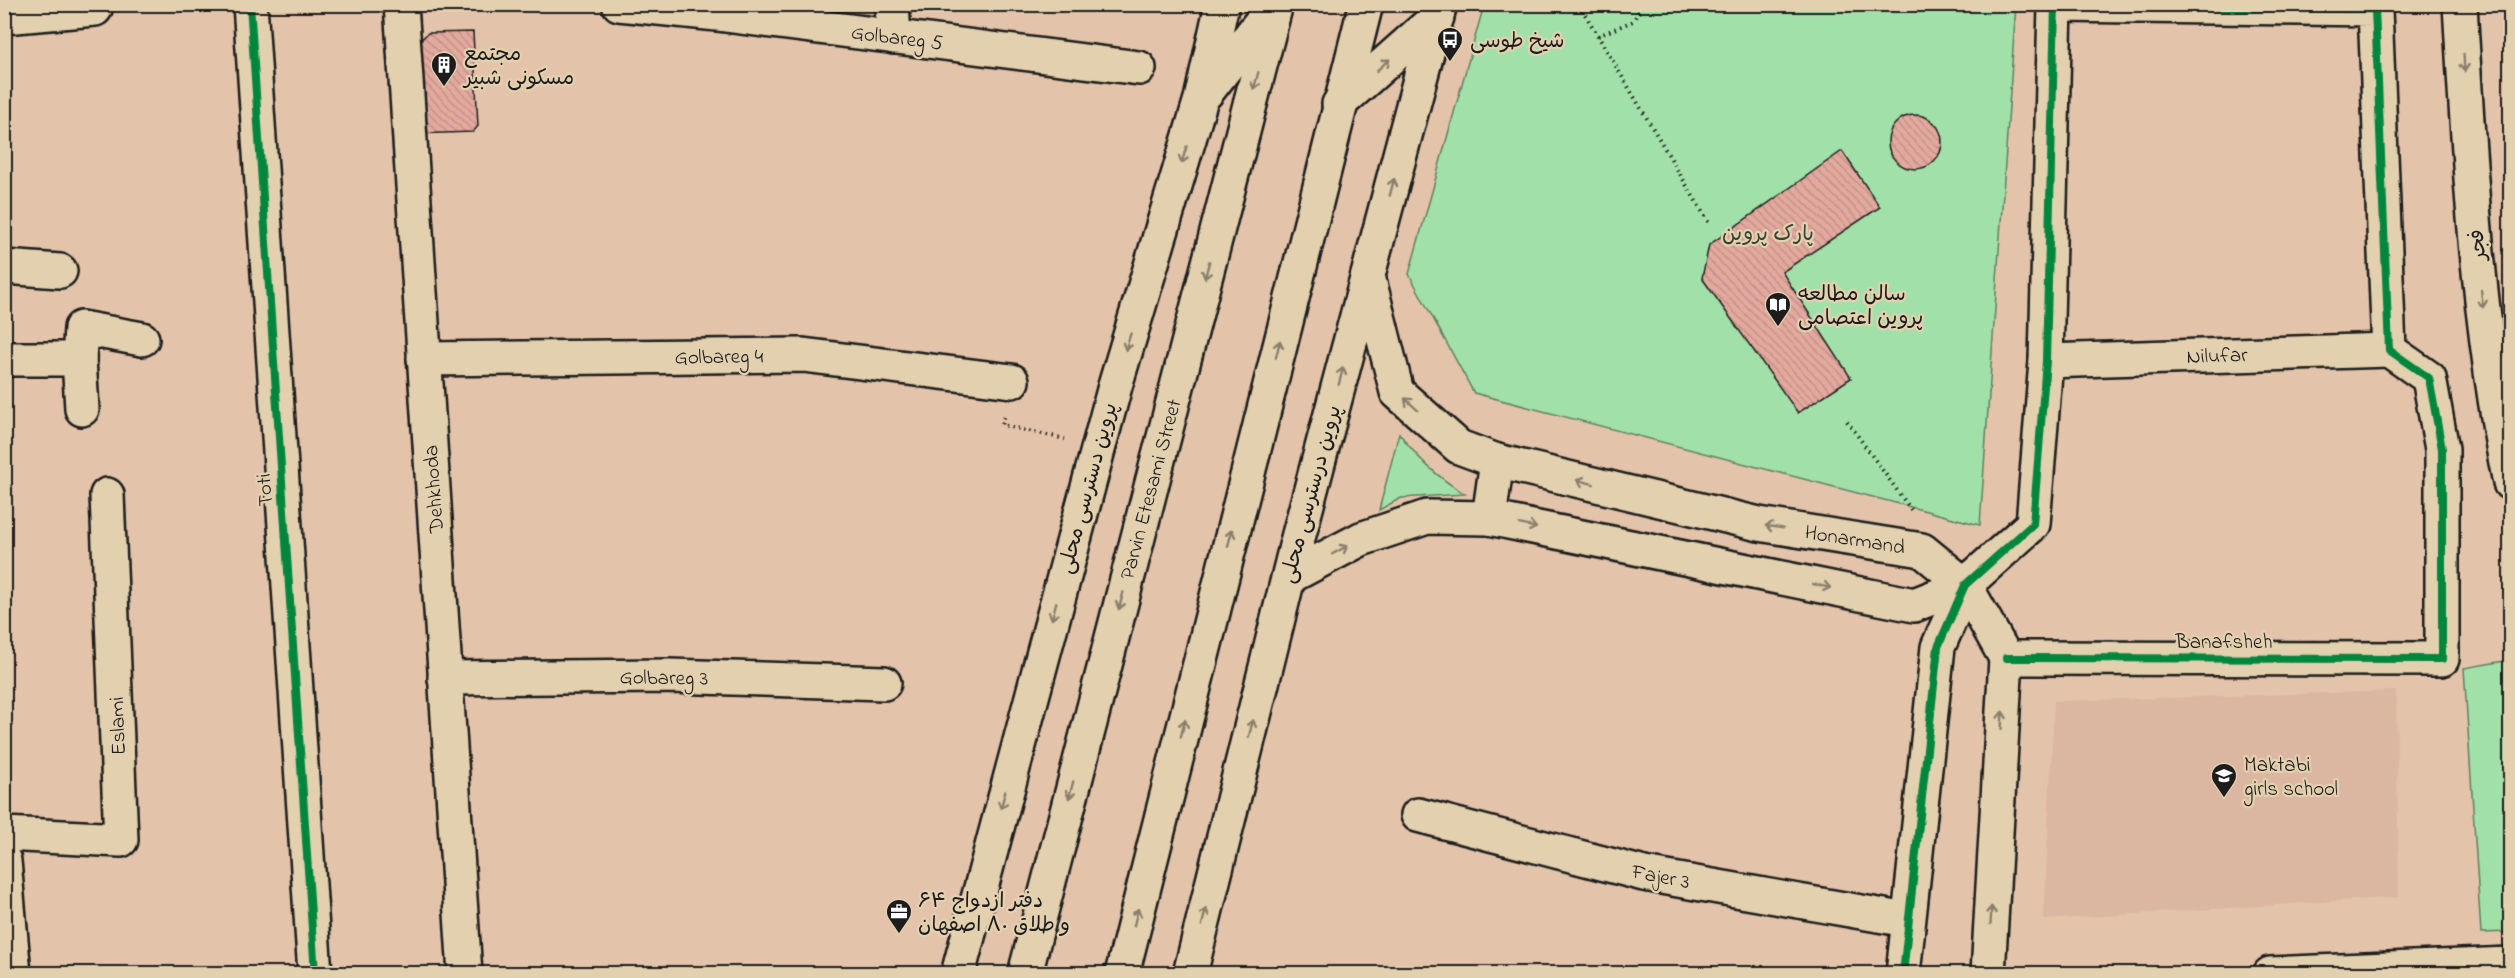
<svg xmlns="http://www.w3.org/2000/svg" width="2515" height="978" font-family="'Indie Flower','Playpen Sans Arabic',sans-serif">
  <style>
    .built { fill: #dbb6a1 }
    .green { fill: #a1e1a9; stroke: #5e7e62; stroke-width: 1.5 }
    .building { fill: url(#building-back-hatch); stroke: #1c1c1c; stroke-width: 1.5 }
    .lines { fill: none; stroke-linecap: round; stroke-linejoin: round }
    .minor-casing { stroke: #1c1c1c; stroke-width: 38 }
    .major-casing { stroke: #1c1c1c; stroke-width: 38 }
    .path { stroke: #1c1c1c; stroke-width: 4; stroke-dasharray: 1.5 4.5; stroke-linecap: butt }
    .minor { stroke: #e3d0ae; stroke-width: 33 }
    .major { stroke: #e3d0ae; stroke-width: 33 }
    .cycleway-casing { stroke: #e3d0ae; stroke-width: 11 }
    .cycleway { stroke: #00873e; stroke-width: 8 }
    .oneway { stroke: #897f6c }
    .labels { text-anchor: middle; stroke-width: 4.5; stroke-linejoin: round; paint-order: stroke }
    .street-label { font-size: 21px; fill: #1c1c1c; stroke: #e3d0ae }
    .poi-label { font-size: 21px; fill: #1c1c1c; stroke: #e3d0ae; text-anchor: start }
    .park-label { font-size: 21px; fill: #374338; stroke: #e3d0ae }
  </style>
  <defs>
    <pattern id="building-back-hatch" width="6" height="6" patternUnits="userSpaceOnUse" patternTransform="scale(1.5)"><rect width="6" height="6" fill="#e3a99f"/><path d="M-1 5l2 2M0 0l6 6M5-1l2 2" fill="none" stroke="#c29188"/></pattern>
  </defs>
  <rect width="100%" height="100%" fill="#e3c4aa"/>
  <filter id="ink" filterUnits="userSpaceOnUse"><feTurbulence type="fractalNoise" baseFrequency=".0167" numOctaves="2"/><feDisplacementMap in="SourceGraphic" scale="12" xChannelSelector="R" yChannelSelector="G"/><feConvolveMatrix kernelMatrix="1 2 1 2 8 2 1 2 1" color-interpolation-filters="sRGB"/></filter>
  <g filter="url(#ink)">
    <path class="built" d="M2396 691 2399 897 2044 920 2054 701Z"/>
    <g class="green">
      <path d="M1484 5H2016L1980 525 1474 393 1409 274Z"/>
      <path d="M1399 433C1418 459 1437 477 1465 494L1401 498 1379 510Z"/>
      <path d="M2510 660V932L2481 933 2464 668Z"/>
    </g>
    <g class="building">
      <path d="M473 32 478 126 473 132 414 134 409 51 428 33Z"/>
      <circle cx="1915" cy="142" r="27"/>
      <path d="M1842 151 1880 207 1782 272 1851 378 1798 413 1702 278 1709 245Z"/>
    </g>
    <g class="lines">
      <defs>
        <g id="minor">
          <path d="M250 4 315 974"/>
          <path d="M401 4 465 974"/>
          <path d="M619 4 717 14 1139 68"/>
          <path d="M892 4 894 37"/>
          <path d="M2460 4C2469 165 2478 326 2510 483"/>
          <path d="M4 17 95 9"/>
          <path d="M4 267 60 271"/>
          <path d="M1368 276 1397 392 1459 447 1497 461 1759 524 1922 550 1965 585 2006 658 1988 974"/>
          <path d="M4 359H79L81 328 142 339"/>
          <path d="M79 359 82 409"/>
          <path d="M424 359 803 355 1012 381"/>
          <path d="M2046 361 2389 350"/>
          <path d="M1489 518 1497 461"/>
          <path d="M1289 577 1361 539 1427 517 1489 518 1914 605 1965 585"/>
          <path d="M445 678 669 676 884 683"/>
          <path d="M1418 815 1644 874 1907 920"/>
          <path d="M4 834 121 840 107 495"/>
          <path d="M4 861 14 974"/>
          <path d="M1903 974 1938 647 1965 585 2033 524 2046 361 2055 5 2375 9 2389 350 2429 378 2442 449V659L2006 658"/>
          <path d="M2270 974 2510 964"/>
        </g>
        <g id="major">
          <path d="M1206 93 1268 13"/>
          <path d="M1339 104 1437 17"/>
          <path d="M958 974 1115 386 1201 99 1222 4"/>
          <path d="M1025 974 1276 4"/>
          <path d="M1122 974 1366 4"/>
          <path d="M1190 974 1297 542 1440 4"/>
        </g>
      </defs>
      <use href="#minor" class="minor-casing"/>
      <use href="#major" class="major-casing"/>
      <g class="path">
        <path d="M1579 4 1709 223"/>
        <path d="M1598 36 1633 21 1644 4"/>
        <path d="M1004 417 1002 425 1065 439"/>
        <path d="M1847 421 1912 511"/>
      </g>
      <use href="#minor" class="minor"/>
      <use href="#major" class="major"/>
      <defs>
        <g id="cycleway">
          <path d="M250 4 315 974"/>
          <path d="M1903 974 1938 647 1965 585 2033 524 2046 361 2055 5 2375 9 2389 350 2429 378 2442 449V659L2006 658"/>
        </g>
      </defs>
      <use href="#cycleway" class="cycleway-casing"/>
      <use href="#cycleway" class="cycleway"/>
    </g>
    <defs><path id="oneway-shaft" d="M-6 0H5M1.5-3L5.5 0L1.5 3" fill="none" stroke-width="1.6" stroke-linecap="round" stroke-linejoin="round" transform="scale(1.5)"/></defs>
    <g class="oneway">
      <use href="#oneway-shaft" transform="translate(2464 63) rotate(87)"/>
      <use href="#oneway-shaft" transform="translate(1383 65) rotate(-42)"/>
      <use href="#oneway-shaft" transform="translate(1256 81) rotate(105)"/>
      <use href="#oneway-shaft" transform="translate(1184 155) rotate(107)"/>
      <use href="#oneway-shaft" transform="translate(1392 187) rotate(-75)"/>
      <use href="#oneway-shaft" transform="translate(1207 270) rotate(105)"/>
      <use href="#oneway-shaft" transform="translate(2482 299) rotate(84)"/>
      <use href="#oneway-shaft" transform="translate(1128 342) rotate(107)"/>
      <use href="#oneway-shaft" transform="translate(1278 349) rotate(-76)"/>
      <use href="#oneway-shaft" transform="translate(1341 376) rotate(-75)"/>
      <use href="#oneway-shaft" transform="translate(1411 404) rotate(-138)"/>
      <use href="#oneway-shaft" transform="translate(1585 482) rotate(-166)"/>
      <use href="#oneway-shaft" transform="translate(1528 526) rotate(12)"/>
      <use href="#oneway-shaft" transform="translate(1774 527) rotate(-171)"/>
      <use href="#oneway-shaft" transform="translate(1230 538) rotate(-76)"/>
      <use href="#oneway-shaft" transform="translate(1340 550) rotate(-28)"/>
      <use href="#oneway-shaft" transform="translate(1822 586) rotate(12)"/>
      <use href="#oneway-shaft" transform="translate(1121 601) rotate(105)"/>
      <use href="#oneway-shaft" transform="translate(1054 611) rotate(105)"/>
      <use href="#oneway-shaft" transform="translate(2002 720) rotate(-87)"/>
      <use href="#oneway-shaft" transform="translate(1183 728) rotate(-76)"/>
      <use href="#oneway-shaft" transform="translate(1251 728) rotate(-76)"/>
      <use href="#oneway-shaft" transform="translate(1071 790) rotate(105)"/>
      <use href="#oneway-shaft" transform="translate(1003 800) rotate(105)"/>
      <use href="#oneway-shaft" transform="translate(1991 915) rotate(-87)"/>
      <use href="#oneway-shaft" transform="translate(1136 917) rotate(-76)"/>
      <use href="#oneway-shaft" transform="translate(1204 917) rotate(-76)"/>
    </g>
  </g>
  <defs>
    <symbol id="bus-pin" viewBox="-11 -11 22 30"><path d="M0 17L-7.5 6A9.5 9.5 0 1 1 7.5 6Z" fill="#1c1c1c" stroke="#e3d0ae"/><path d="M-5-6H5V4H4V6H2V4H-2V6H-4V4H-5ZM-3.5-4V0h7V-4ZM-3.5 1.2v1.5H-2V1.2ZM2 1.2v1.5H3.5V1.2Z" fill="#fff"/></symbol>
    <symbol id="building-pin" viewBox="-11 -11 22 30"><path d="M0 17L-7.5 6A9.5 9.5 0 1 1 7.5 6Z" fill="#1c1c1c" stroke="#e3d0ae"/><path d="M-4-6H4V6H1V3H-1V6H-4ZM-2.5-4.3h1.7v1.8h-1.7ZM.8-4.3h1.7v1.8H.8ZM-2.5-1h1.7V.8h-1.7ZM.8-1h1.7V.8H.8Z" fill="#fff"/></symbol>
    <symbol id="library-pin" viewBox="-11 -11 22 30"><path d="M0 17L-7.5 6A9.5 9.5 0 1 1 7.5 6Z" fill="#1c1c1c" stroke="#e3d0ae"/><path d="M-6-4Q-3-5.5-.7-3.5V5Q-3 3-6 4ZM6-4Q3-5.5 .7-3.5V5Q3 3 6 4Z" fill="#fff"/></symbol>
    <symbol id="school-pin" viewBox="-11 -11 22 30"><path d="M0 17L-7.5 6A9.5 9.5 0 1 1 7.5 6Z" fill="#1c1c1c" stroke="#e3d0ae"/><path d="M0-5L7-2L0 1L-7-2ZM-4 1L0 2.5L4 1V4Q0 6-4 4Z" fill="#fff"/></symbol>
    <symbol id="office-pin" viewBox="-11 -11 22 30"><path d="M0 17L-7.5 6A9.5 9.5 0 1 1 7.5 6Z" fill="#1c1c1c" stroke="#e3d0ae"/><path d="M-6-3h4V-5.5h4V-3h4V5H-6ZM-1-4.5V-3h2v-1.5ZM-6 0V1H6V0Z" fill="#fff"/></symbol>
  </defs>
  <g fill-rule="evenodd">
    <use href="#bus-pin" x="1435" y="25" width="30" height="40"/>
    <use href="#building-pin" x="429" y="50" width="30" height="40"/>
    <use href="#library-pin" x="1763" y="290" width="30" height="40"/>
    <use href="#school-pin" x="2209" y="761" width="30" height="40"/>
    <use href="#office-pin" x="884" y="897" width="30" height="40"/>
  </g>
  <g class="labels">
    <g class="street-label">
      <text transform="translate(897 37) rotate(7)" y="7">Golbareg 5</text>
      <text transform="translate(2477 245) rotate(-95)" y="7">فجر</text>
      <text transform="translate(2217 355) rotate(-2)" y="7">Nilufar</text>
      <text transform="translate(719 356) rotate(-1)" y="7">Golbareg 4</text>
      <text transform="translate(1087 488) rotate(-75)" y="7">پروین دسترسی محلی</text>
      <text transform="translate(433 489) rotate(-94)" y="7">Dehkhoda</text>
      <text transform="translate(1150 489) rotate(-75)" y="7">Parvin Etesami Street</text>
      <text transform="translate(264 490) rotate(-94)" y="7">Toti</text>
      <text transform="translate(1310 494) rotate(-75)" y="7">پروین درسترسی محلی</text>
      <text transform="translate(1855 539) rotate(9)" y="7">Honarmand</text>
      <text x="2224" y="648">Banafsheh</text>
      <text transform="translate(664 677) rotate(1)" y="7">Golbareg 3</text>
      <text transform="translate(117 726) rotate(-92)" y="7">Eslami</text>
      <text transform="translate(1661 876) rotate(11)" y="7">Fajer 3</text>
    </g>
    <g class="poi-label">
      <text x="1470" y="47">شیخ طوسی</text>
      <text x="464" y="60">مجتمع<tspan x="464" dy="24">مسکونی شبیر</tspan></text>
      <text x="1798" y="300">سالن مطالعه<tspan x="1798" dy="24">پروین اعتصامی</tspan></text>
      <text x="2244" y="771">Maktabi<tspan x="2244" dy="24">girls school</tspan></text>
      <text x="918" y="907">دفتر ازدواج ۶۴<tspan x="918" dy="24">و طلاق ۸۰ اصفهان</tspan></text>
    </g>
    <g class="park-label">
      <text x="1768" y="240">پارک پروین</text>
    </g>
  </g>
  <rect width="2515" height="978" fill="none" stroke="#e3d0ae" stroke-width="24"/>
  <rect x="12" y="12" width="2491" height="954" fill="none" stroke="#1c1c1c" stroke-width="2" filter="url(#ink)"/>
</svg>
